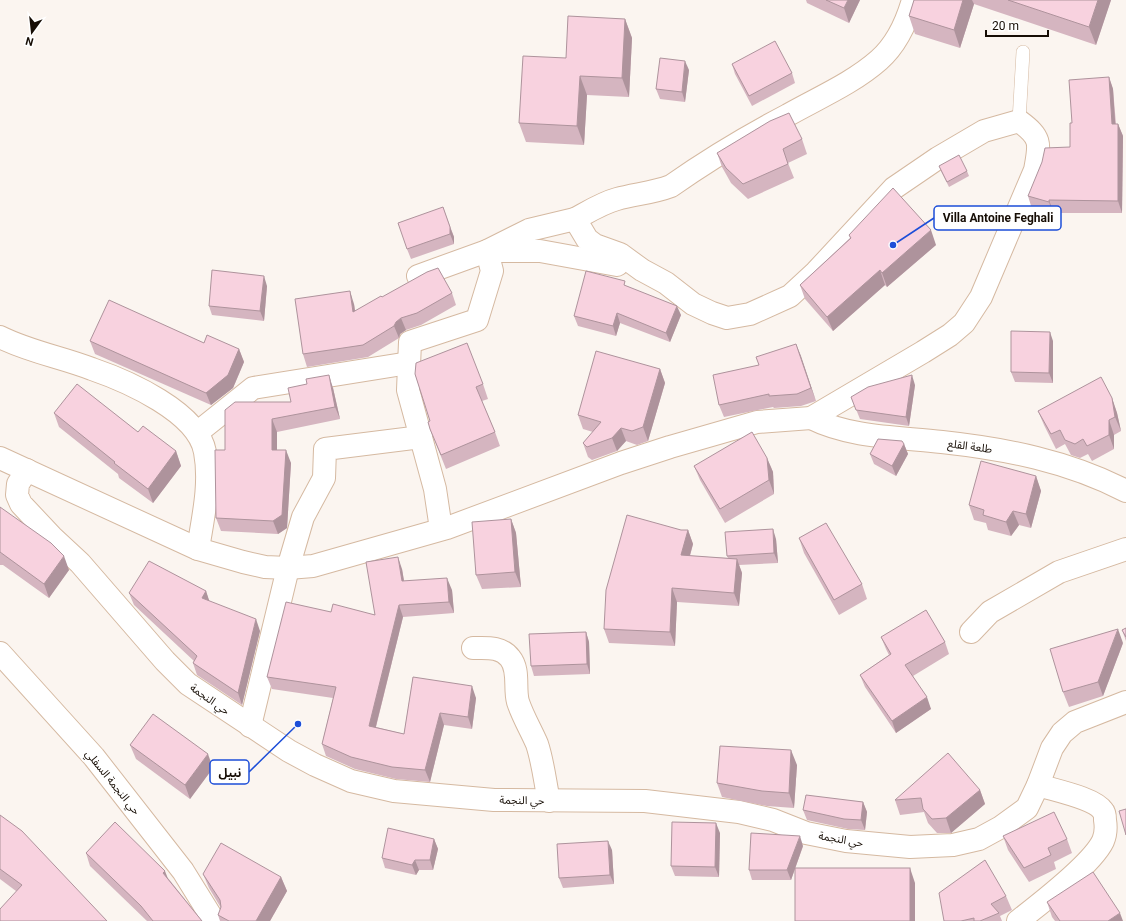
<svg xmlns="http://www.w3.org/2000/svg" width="1126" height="921" font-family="Roboto,'Noto Sans Arabic',sans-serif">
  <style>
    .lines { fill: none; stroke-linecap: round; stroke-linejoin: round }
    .lane-casing { stroke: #d5b9a1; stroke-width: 14 }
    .street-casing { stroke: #d5b9a1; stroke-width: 24 }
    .lane { stroke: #fff; stroke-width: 13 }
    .street { stroke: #fff; stroke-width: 22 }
    .wall { fill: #d5b5c0 }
    .shaded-wall { fill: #ae939c }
    .building { fill: #f8d2df; stroke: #ae939c }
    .labels { text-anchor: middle; stroke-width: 3.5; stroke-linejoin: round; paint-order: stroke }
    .street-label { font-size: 11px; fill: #160d05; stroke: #fff }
    .leader { fill: none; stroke: #1d4ed8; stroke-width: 1.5 }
    .callout-dot { fill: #1d4ed8; stroke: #fff; stroke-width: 1.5 }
    .callout { fill: #fff; stroke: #1d4ed8; stroke-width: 1.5 }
    .callout-label { font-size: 12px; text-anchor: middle; font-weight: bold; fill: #160d05 }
  </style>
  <rect width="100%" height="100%" fill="#fbf5f0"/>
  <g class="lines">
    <defs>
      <path id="lane" d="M1019 121 1023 52"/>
      <g id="street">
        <path d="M418 276 487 251H540L617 265"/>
        <path d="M0 337C30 352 61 357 92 369 127 381 198 412 205 452 211 484 203 517 198 549"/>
        <path d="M811 418C851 438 898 437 942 442 1006 449 1068 461 1126 491"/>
        <path d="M198 432 253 388 409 363"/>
        <path d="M0 458 198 549 243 562 265 567 288 568 313 566 447 528 621 463 670 447 757 422 811 418 923 352 950 335 964 323 981 297 1035 170C1040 143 1042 138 1019 121L984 131 938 158 894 188 816 272 790 296 750 314 727 318 712 313 693 304 666 283 642 270 620 254 595 245 587 239 575 219C588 212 602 203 617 199 635 194 653 193 671 186 708 160 748 136 788 115 818 98 853 83 879 60 896 45 907 21 913 0"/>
        <path d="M27 470 18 484 17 495 21 504 52 537 80 563 165 661 188 684 289 751 315 765 351 781 394 791 494 800 645 801 739 812 773 820 806 833 846 841 910 847 953 845 979 839 1001 827 1027 808 1038 785 1052 748 1062 733 1075 722 1126 702"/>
        <path d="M441 529 435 489 408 390 410 342 477 320 492 271 487 251 529 230 575 219"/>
        <path d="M971 632 990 612 1059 572 1126 549"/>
        <path d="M473 648C486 648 501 646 510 658 520 670 514 688 518 702 523 717 531 730 537 744 543 762 545 782 549 801"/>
        <path d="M0 653 94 757 183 871 214 921"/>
        <path d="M250 726 288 568 303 517 324 478 325 449 421 437"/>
        <path d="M1018 921C1040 904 1092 864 1103 841 1106 834 1106 826 1105 820 1105 817 1105 813 1103 811 1095 798 1053 790 1038 785"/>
      </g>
    </defs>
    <use href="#lane" class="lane-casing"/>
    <use href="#street" class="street-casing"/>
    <use href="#lane" class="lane"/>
    <use href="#street" class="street"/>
  </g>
  <g class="wall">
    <path d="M806 0H860L849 23 807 3Z"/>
    <path d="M914 0H1111L1096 45 974 4 960 48 915 34 909 16Z"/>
    <path d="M625 19 632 38 629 97 587 95 584 145 526 142 519 123 566 58Z"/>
    <path d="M732 64 792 73 795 83 752 106 735 74Z"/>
    <path d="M689 70 685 102 660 99 656 89Z"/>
    <path d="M1109 77 1113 89 1116 124H1118L1123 136 1122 213H1054L1053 215 1032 209 1028 196 1070 147 1072 123Z"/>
    <path d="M802 139 807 154 788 163 794 178 748 199 731 183 722 167 717 153Z"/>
    <path d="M939 166 967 171 969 176 949 187 941 171Z"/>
    <path d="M443 207 454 237V244L411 259 407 249Z"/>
    <path d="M849 235 936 245 887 287 885 285 833 331 805 299 800 285 850 238Z"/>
    <path d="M267 286 264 321 212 315 209 306Z"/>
    <path d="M627 286 681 315 670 342 620 323 616 336 578 326 574 316Z"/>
    <path d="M452 293 456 305 421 325 406 330 400 334 399 338 368 357 307 367 303 354 354 304 355 311 382 297Z"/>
    <path d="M90 341 204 343 239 349 244 362 233 388 211 405 95 354Z"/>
    <path d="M1053 341V383L1015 382 1011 372Z"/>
    <path d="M796 344 816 401 801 406 774 408 773 407 724 417 719 405 759 365Z"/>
    <path d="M660 369 665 383 648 441 637 445 626 441 617 451 592 460 588 457 583 443 593 432 583 429 578 415Z"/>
    <path d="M415 374 483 384 488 399 482 401 495 432 500 446 446 469 430 429V421Z"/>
    <path d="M915 385 909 426 860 419 851 397Z"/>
    <path d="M333 388 340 419 277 432V450L291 463 287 528 278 534 221 531 216 518 225 450 291 402Z"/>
    <path d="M1112 398 1117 413 1121 431 1114 435V449L1092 461 1088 454 1080 458 1071 455 1065 444 1056 449 1044 425 1038 411Z"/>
    <path d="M54 413 138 432 176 451 181 466 153 503 119 478 118 474 59 427Z"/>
    <path d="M904 444 908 454 896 476 874 464 870 454Z"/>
    <path d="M767 458 773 472 774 494 725 523 700 480 694 466Z"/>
    <path d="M1036 476 1041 491 1031 528 1019 525 1011 536 988 530 986 523 974 520 969 505Z"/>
    <path d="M0 507 69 570 49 598 3 565H0Z"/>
    <path d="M511 519 516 533 521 587 482 589 476 575Z"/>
    <path d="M688 530 693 544 690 556 728 558 727 556 776 539 778 563 739 565 742 573 739 606 677 602 675 646 609 643 604 629Z"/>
    <path d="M799 538 862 584 867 599 839 615 804 553Z"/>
    <path d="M402 569 404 581 452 590 454 613 403 617 376 727 404 734 413 677 476 698 472 729 444 725 430 782 396 779 355 769 326 756 322 744 333 698 272 689 267 677 331 612 375 615Z"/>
    <path d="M206 591 209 601 260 631 242 705 197 675 193 663 194 661 134 605 129 593Z"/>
    <path d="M1126 628V641L1122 630Z"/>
    <path d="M586 632 589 642 590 674 534 676 531 666Z"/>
    <path d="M881 637 945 642 949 654 913 676 931 709 896 733 865 687 860 675 889 655 886 649Z"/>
    <path d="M1123 643 1103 696 1069 707 1063 692Z"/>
    <path d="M130 745 213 768 190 799 136 759Z"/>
    <path d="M797 765 794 808 767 806 722 797 717 783Z"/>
    <path d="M980 790 985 804 951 833H937L928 823 924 812 900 815 895 800Z"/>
    <path d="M863 802 867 812 865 830 848 829 807 820 803 810Z"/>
    <path d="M0 815 107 921 16 891 0 879Z"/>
    <path d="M720 833 719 877 675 876 671 866Z"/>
    <path d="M1003 836 1067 839 1072 853 1054 862 1056 869 1029 882 1008 850Z"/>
    <path d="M434 839 438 849 433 870H419L416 875 385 868 382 858Z"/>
    <path d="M803 846 791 880H752L749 870Z"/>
    <path d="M612 850 614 884 563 888 559 878Z"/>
    <path d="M86 853 168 878 202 921H147L90 866Z"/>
    <path d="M203 874 281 877 287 891 270 921H220L218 915 221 908 209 888Z"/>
    <path d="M1006 896 1012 910 1000 916 1002 921H944Z"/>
    <path d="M1047 902 1123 921H1055L1052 917Z"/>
  </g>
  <g class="shaded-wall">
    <path d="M848 0H860L849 23 844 8Z"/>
    <path d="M963 0H972L974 4 960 48 954 30Z"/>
    <path d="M1098 0H1111L1096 45 1089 27Z"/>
    <path d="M625 19 632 38 629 97 622 78Z"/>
    <path d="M685 61 689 70 685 102 682 92Z"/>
    <path d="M580 76 587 95 584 145 577 126Z"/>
    <path d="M1109 77 1113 89 1116 136 1112 124Z"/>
    <path d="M1118 124 1123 136 1122 213 1118 201Z"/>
    <path d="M1049 200 1054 213 1053 215 1049 202Z"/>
    <path d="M450 227 454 237V244L450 234Z"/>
    <path d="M931 230 936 245 887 287 882 273Z"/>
    <path d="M880 270 885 285 833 331 827 317Z"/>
    <path d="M264 276 267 286 264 321 260 311Z"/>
    <path d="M350 291 354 304 357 325 353 312Z"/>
    <path d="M677 306 681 315 670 342 666 333Z"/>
    <path d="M617 313 620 323 616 336 613 326Z"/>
    <path d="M401 318 406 330 400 334 399 338 394 326 396 322Z"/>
    <path d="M1050 332 1053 341V383L1049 373Z"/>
    <path d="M796 344 801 356 816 401 811 388Z"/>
    <path d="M239 349 244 362 233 388 211 405 206 393Z"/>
    <path d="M660 369 665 383 648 441 643 427Z"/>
    <path d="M329 375 333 388 340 419 335 407Z"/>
    <path d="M912 375 915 385 909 426 906 417Z"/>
    <path d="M1112 398 1117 413 1121 431 1115 417Z"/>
    <path d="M272 419 277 432V463L272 450Z"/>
    <path d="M1109 420 1114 435V449L1109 435Z"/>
    <path d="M621 428 626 441 617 451 612 438Z"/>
    <path d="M904 444 908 454 896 476 892 466Z"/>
    <path d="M286 450 291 463 287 528 278 534 273 521Z"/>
    <path d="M176 451 181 466 153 503 148 489Z"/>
    <path d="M767 458 773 472 774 494 769 480Z"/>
    <path d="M1036 476 1041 491 1031 528 1026 514Z"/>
    <path d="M1013 511 1019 525 1011 536 1006 522Z"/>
    <path d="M511 519 516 533 521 587 515 572Z"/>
    <path d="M773 529 776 539 778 563 774 553Z"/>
    <path d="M688 530 693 544 686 569 681 555Z"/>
    <path d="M64 556 69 570 49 598 44 584Z"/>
    <path d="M398 557 402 569 406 593 402 581Z"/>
    <path d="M737 559 742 573 739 606 734 593Z"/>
    <path d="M447 578 452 590 454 613 449 602Z"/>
    <path d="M672 588 677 602 675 646 670 632Z"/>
    <path d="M206 591 210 603 202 598Z"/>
    <path d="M399 605 403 617 373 738 369 726Z"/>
    <path d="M256 619 260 631 242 705 238 693Z"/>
    <path d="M1118 629 1123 643 1103 696 1098 682Z"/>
    <path d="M586 632 589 642 590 674 587 664Z"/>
    <path d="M472 686 476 698 472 729 468 717Z"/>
    <path d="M927 697 931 709 896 733 892 721Z"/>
    <path d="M440 713 444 725 430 782 425 770Z"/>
    <path d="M791 750 797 765 794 808 789 793Z"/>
    <path d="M208 754 213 768 190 799 185 785Z"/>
    <path d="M980 790 985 804 951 833 946 818Z"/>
    <path d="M863 802 867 812 865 830 861 820Z"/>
    <path d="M716 823 720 833 719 877 715 867Z"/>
    <path d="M800 836 803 846 791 880 787 870Z"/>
    <path d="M434 839 438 849 433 870 430 860Z"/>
    <path d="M608 841 612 850 614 884 610 875Z"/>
    <path d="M415 860 419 870 416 875 412 865Z"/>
    <path d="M910 868 915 883V921H910Z"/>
    <path d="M165 871 170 884 163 873Z"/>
    <path d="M281 877 287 891 270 921H256Z"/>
    <path d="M1120 913 1123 921H1108Z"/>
  </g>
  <g class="building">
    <path d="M826 0H848L844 8Z"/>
    <path d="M914 0H963L954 30 909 16Z"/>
    <path d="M1008 0H1098L1089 27Z"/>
    <path d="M568 16 625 19 622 78 580 76 577 126 519 123 523 56 566 58Z"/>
    <path d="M775 41 792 73 749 96 732 64Z"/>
    <path d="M660 58 685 61 682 92 656 89Z"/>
    <path d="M1109 77 1112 124H1118V201L1049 200V202L1028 196 1042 162 1045 148 1070 147V123H1072L1069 80Z"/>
    <path d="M789 113 802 139 783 149 788 164 743 184 726 168 717 153 770 121Z"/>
    <path d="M959 155 967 171 947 182 939 166Z"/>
    <path d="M893 188 931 230 882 273 880 270 827 317 800 285 851 238 849 235Z"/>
    <path d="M443 207 450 227V234L407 249 398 223Z"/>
    <path d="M438 268 452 293 417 313 401 318 396 322 394 326 363 345 303 354 295 299 350 291 353 312 381 296 382 297 427 272Z"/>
    <path d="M212 270 264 276 260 311 209 306Z"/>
    <path d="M586 271 625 281 624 285 677 306 666 333 617 313 613 326 574 316Z"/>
    <path d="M109 300 204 343 207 335 239 349 228 375 206 393 90 341Z"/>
    <path d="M1011 331 1050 332 1049 373 1011 372Z"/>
    <path d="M467 343 483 384 476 387 495 432 441 455 430 429 428 422 430 421 415 374 416 363Z"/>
    <path d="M796 344 811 388 797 394 769 396V394L719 405 713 375 759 365 756 357Z"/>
    <path d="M596 351 660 369 643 427 632 431 621 428 612 438 587 447 583 443 601 422 578 415Z"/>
    <path d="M329 375 335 407 272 419V450H286L282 515 273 521 216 518 215 450H225V410L235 402H291L288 388 307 384 306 379Z"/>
    <path d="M912 375 906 417 856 410 851 397 868 387Z"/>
    <path d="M1101 377 1112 398 1115 417 1109 420V435L1087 446 1083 439 1075 444 1065 440 1060 430 1051 434 1038 411Z"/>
    <path d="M77 384 138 432 143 426 176 451 148 489 114 463 115 462 54 413Z"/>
    <path d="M752 432 767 458 769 480 720 509 694 466Z"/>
    <path d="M878 439 902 441 904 444 892 466 870 454Z"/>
    <path d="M981 461 1036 476 1026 514 1013 511 1006 522 983 515 984 510 969 505Z"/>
    <path d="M0 507 51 543 64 556 44 584 0 552Z"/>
    <path d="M627 515 681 530H688L681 555 737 559 734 593 672 588 670 632 604 629 606 590Z"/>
    <path d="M511 519 515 572 476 575 472 522Z"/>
    <path d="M826 523 862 584 834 600 799 538Z"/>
    <path d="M773 529 774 553 727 556 725 532Z"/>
    <path d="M398 557 402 581 447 578 449 602 399 605 369 726 404 734 413 677 472 686 468 717 440 713 425 770 392 767 351 757 322 744 336 687 267 677 286 602 331 612 333 604 375 615 366 562Z"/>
    <path d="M149 561 206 591 202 598 256 619 238 693 193 663 197 656 129 593Z"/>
    <path d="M926 610 945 642 905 665 927 697 892 721 860 675 891 654 881 637Z"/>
    <path d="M1126 628V637L1122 630Z"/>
    <path d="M1118 629 1098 682 1063 692 1050 649Z"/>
    <path d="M586 632 587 664 531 666 529 634Z"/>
    <path d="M153 714 208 754 185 785 130 745Z"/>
    <path d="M720 746 791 750 789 793 762 791 717 783Z"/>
    <path d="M948 753 980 790 946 818 932 819 923 809 921 798 895 800Z"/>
    <path d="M806 795 863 802 861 820 844 819 803 810Z"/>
    <path d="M1126 809V835L1119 811Z"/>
    <path d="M1054 812 1067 839 1048 848 1051 855 1024 868 1003 836Z"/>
    <path d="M0 815 22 831 107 921H0V909L22 885 0 869Z"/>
    <path d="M115 822 165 871 163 873 202 921H153L141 906 86 853Z"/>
    <path d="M672 822 716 823 715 867 671 866Z"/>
    <path d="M388 828 434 839 430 860H415L412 865 382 858Z"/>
    <path d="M751 833 800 836 787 870H749Z"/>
    <path d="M608 841 610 875 559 878 557 844Z"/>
    <path d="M221 843 281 877 256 921H229L218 915 221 907 220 900 203 874Z"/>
    <path d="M985 860 1006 896 991 904 999 913 980 921H974V918L961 921H944L939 893Z"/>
    <rect x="795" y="868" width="115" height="53"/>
    <path d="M1093 872 1120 913 1108 921H1060L1047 902Z"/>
  </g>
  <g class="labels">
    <g class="street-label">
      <text transform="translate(970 446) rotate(8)" y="4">طلعة القلع</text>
      <text transform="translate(210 699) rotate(35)" y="4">حي النجمة</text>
      <text transform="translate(113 782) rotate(51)" y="4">حي النجمة السفلي</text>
      <text transform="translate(522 800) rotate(1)" y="4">حي النجمة</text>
      <text transform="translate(841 839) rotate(10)" y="4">حي النجمة</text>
    </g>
  </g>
  <path class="leader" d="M893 245L934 218M298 724L249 772"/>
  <g class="callout-dot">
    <circle cx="893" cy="245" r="4"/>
    <circle cx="298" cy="724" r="4"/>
  </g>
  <g class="callout">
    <rect x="934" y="206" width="127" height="24" rx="4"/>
    <rect x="210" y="760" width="39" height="24" rx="4"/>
  </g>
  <g class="callout-label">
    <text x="998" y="222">Villa Antoine Feghali</text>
    <text x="230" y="777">نبيل</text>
  </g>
  <g transform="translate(32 32) rotate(195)" stroke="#ffffff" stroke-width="3" paint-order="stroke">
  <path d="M0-3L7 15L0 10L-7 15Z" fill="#160d05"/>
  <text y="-6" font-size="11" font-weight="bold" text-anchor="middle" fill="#160d05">N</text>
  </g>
  <path d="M986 30v6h62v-6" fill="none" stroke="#160d05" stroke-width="2"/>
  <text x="992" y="30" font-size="12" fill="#160d05" stroke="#ffffff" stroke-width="3" paint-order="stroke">20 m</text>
</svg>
